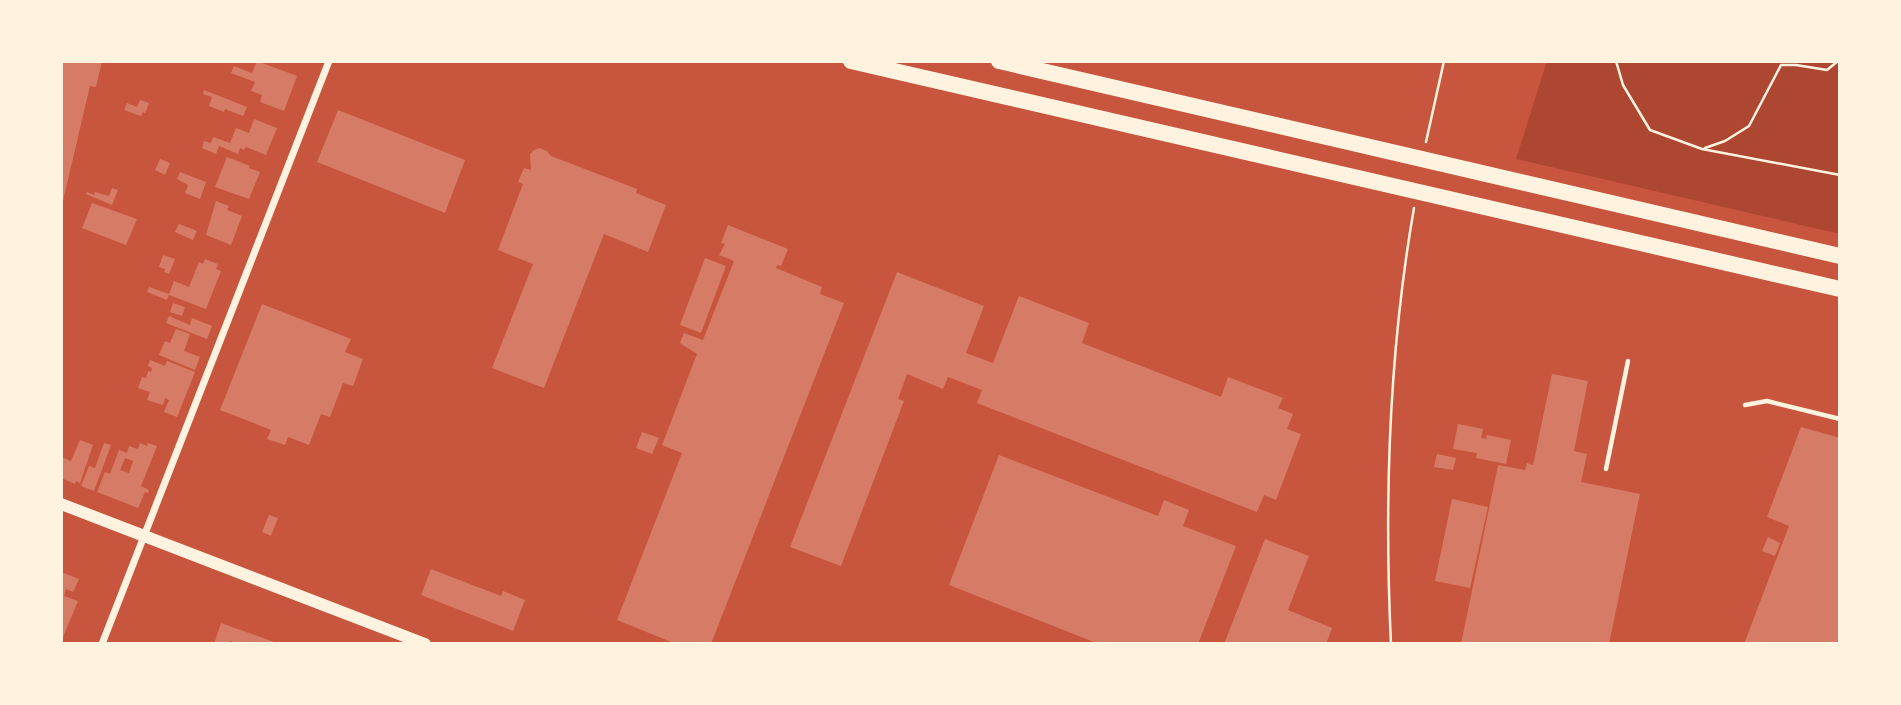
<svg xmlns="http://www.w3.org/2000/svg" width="1901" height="705" font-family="Arial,sans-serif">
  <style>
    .green { fill: #ae4732 }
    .building { fill: #d67c66; fill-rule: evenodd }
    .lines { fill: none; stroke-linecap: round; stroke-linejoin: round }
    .path { stroke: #fff3e0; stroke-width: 2.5 }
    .service { stroke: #fff3e0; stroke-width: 4.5 }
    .minor { stroke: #fff3e0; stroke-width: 7 }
    .secondary { stroke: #fff3e0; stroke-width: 12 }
    .motorway { stroke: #fff3e0; stroke-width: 16 }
  </style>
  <rect width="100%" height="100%" fill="#c8553d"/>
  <path class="green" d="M1547 61H1840V234L1516 159Z"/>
  <g class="building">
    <path d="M61 61H102L96 87 90 86 62 205Z"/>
    <path d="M257 61 297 76 284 111 260 102 262 95 251 91 255 82 231 73 234 66 252 73Z"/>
    <path d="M204 90 247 107 243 116 225 109 224 112 209 106 212 97 203 94Z"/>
    <path d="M140 100 149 103 145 113 143 112 141 116 124 110 127 103 137 107Z"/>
    <path d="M338 110 465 160 445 213 317 162Z"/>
    <path d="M254 119 277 128 266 155 246 147 244 150 240 148 238 154 219 146 216 154 202 148 204 141 211 143 213 137 230 143 236 128 249 133Z"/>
    <path d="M540 148 547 151 551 156 637 189 636 193 666 205 648 252 604 234 544 388 492 368 533 264 498 250 523 184 518 182 524 168 531 170 530 154 534 150Z"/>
    <path d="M227 157 250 166 249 168 260 172 249 199 215 187Z"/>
    <path d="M160 159 170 163 165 175 155 170Z"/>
    <path d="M180 172 206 182 200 199 185 193 188 185 177 179Z"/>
    <path d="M112 188 118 190 112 205 86 194 87 192 94 195 95 192 109 196Z"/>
    <path d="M216 201 229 206 227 210 242 216 231 245 206 235Z"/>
    <path d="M92 203 137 219 126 245 82 228Z"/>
    <path d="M179 224 197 231 193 240 175 232Z"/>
    <path d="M728 225 788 249 781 266 777 265 776 268 822 287 820 294 844 303 711 644H676L617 620 682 453 662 445 697 354 680 343 684 333 703 340 734 261 719 255 725 244 721 243Z"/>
    <path d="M163 255 175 259 169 274 164 272 165 269 159 267Z"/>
    <path d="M705 258 726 266 701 333 680 325Z"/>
    <path d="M205 259 218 264 216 269 221 271 206 309 169 295 167 300 147 292 149 287 169 294 174 281 189 287 199 262 203 264Z"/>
    <path d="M897 272 984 306 966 353 993 363 1019 296 1089 323 1082 343 1221 397 1228 377 1283 398 1278 408 1293 414 1287 429 1301 434 1276 500 1264 495 1257 512 977 403 982 390 961 382 948 377 943 389 907 374 898 399 904 401 841 566 790 547Z"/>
    <path d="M173 303 185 307 182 316 170 312Z"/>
    <path d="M262 304 351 339 345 352 363 359 353 386 343 383 330 417 321 414 309 445 288 437 285 445 267 439 271 430 220 410Z"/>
    <path d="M169 316 190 325 192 318 212 326 207 339 166 323Z"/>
    <path d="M176 329 190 334 184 351 200 357 195 370 159 355 165 341 170 343Z"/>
    <path d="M150 360 165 366 167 361 195 372 177 417 164 412 169 400 165 398 163 405 147 400 150 392 138 388 142 377 146 378 148 371 151 372 152 368 148 366Z"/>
    <path d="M1552 374 1588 381 1574 451 1587 454 1581 482 1640 494 1609 644H1461L1498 465 1525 470 1527 463 1533 465Z"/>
    <path d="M1458 424 1483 429 1481 438 1486 439 1487 435 1511 440 1506 464 1476 458 1477 453 1453 449Z"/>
    <path d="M1801 427 1840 438V644H1744L1789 526 1767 517Z"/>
    <path d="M642 432 659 438 652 454 636 448Z"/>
    <path d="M80 440 93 445 80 483 76 481 75 484 61 478V457L71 461Z"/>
    <path d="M104 443 111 445 94 491 81 486 89 466 95 468Z"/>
    <path d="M140 443 147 446 148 443 157 446 141 486 149 490 148 493 145 492 138 508 97 492 105 472 110 474 119 450 127 453 129 446 138 449ZM125 458 133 461 129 473 120 470Z"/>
    <path d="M1437 454 1456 458 1453 470 1434 467Z"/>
    <path d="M999 455 1158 516 1164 500 1189 510 1183 526 1236 546 1198 644H1099L949 585Z"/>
    <path d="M1452 499 1488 507 1470 588 1435 581Z"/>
    <path d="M269 515 278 518 271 536 262 532Z"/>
    <path d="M1768 537 1780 543 1775 556 1762 551Z"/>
    <path d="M1265 539 1309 556 1288 610 1332 628 1326 644H1224Z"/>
    <path d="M431 569 501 596 503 591 525 600 513 631 421 595Z"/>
    <path d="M61 572 79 579 73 592 66 589 64 596 78 601 61 642Z"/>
    <path d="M221 623 277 643V644H237L230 641 228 644H214Z"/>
  </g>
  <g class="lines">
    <g class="path">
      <path d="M1616 61 1623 85 1650 130 1702 149 1840 175"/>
      <path d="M1426 142 1444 61"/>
      <path d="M1705 148 1725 141 1749 126 1781 65H1796L1827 70 1838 61"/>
      <path d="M1391 644C1384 498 1389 351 1414 208"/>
    </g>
    <g class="service">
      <path d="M1745 405 1767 401 1840 419"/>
      <path d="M1606 469 1628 361"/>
    </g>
    <path class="minor" d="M102 644 329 61"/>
    <path class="secondary" d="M61 504 425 644"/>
    <g class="motorway">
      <path d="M851 61 1840 289"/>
      <path d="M999 61 1840 256"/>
    </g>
  </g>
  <rect width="1901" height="705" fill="none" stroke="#fff3e0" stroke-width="126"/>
</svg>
